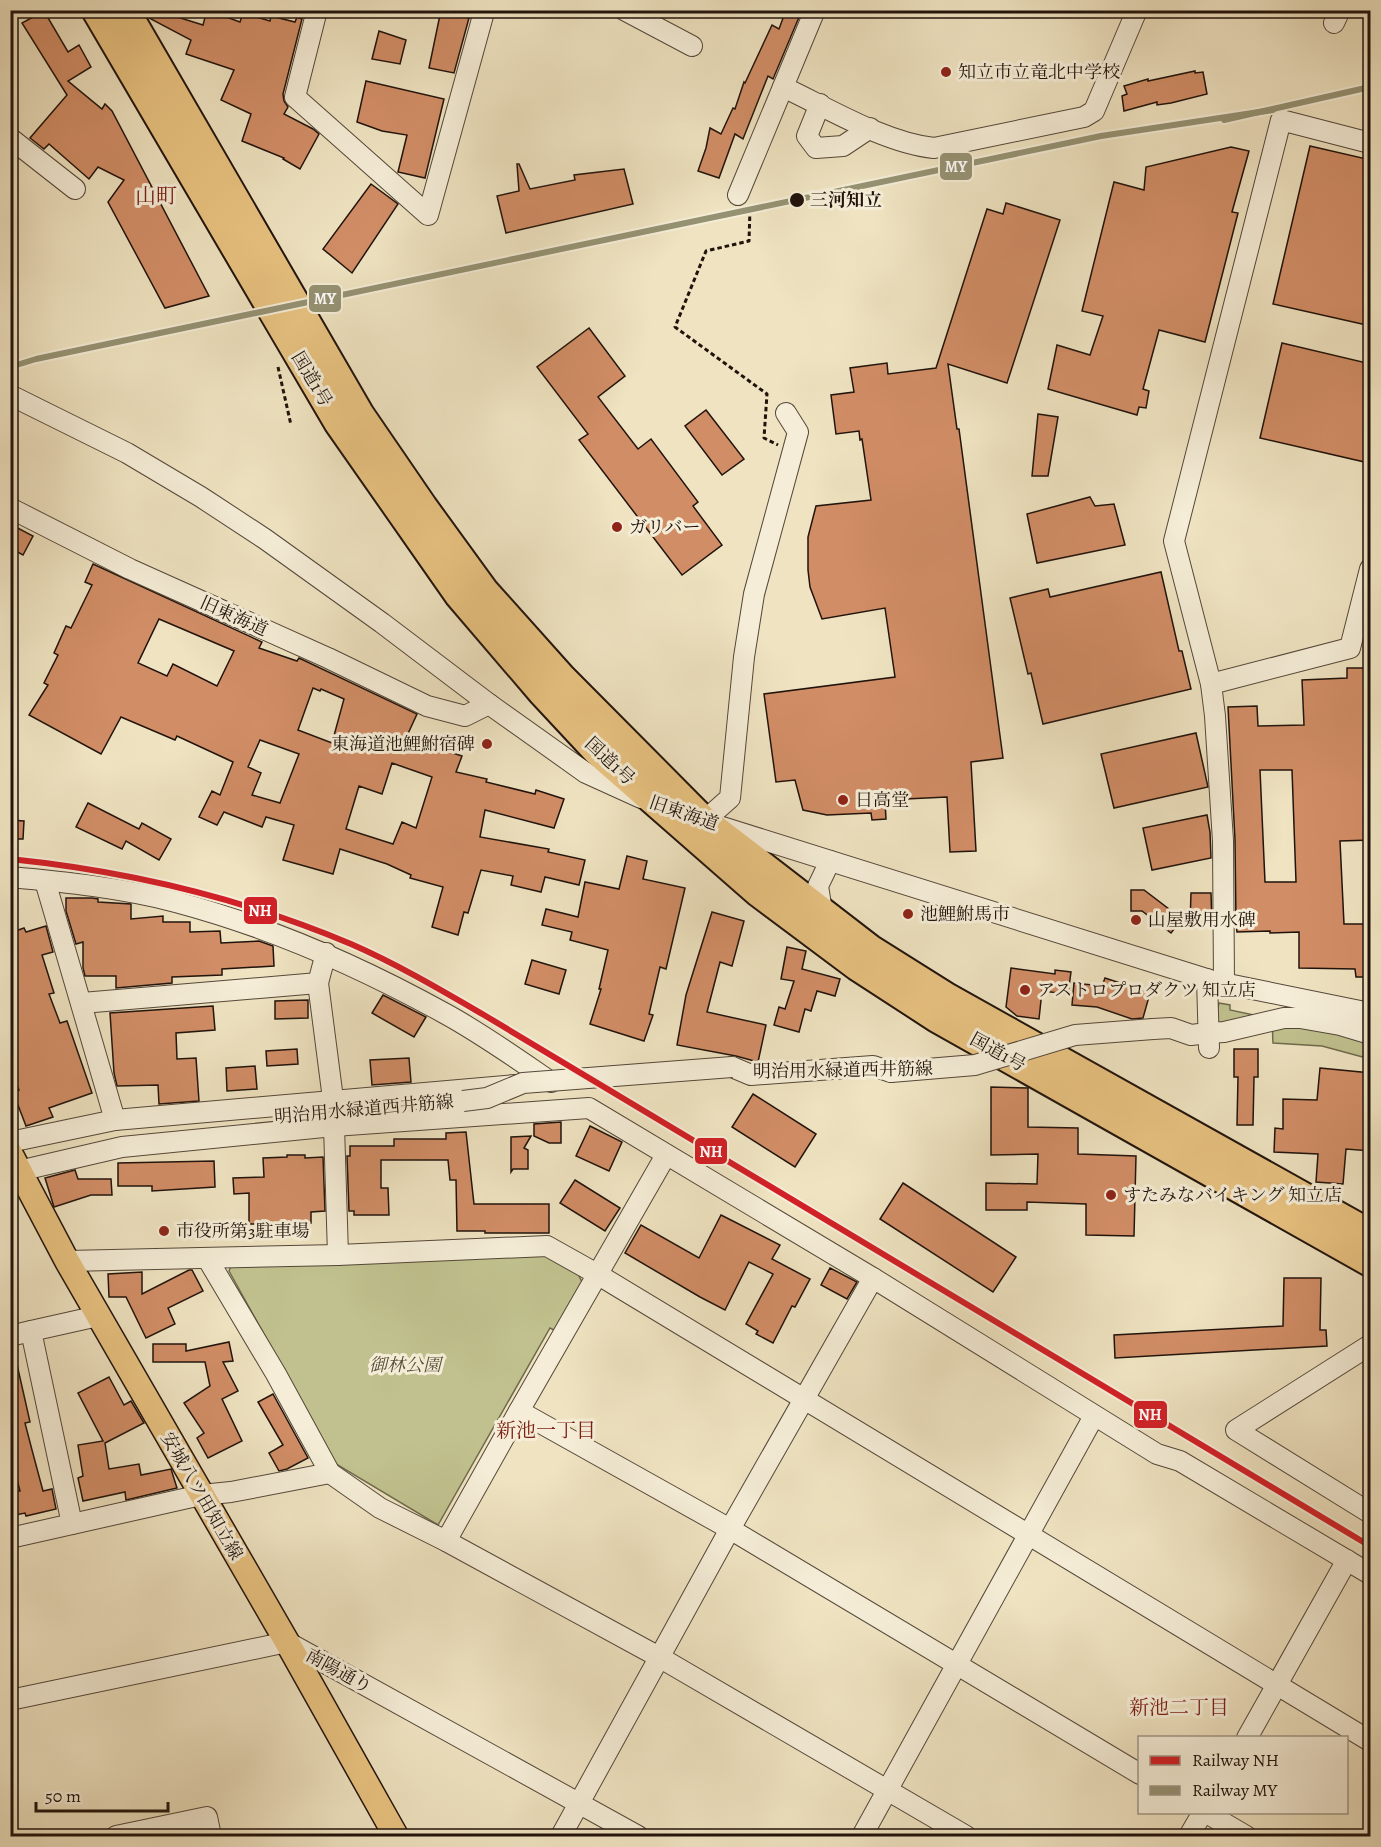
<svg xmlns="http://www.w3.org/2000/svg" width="1381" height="1847" font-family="Alegreya,'Noto Serif JP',serif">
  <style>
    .green { fill: #c0c18e; stroke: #706a4d; stroke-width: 1.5 }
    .building { fill: #d18d66; stroke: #20130c; stroke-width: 1.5; fill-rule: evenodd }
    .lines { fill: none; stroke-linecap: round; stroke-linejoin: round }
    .minor-casing { stroke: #544739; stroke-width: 22 }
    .major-casing { stroke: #20130c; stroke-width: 27 }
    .highway-casing { stroke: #20130c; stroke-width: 32 }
    .path { stroke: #20130c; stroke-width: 3; stroke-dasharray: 4.5 3; stroke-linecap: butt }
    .minor { stroke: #f5edd7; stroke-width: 20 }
    .major { stroke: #e8c280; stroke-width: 24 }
    .highway { stroke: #e8c280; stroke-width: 28 }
    .minor-bridge-casing { stroke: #544739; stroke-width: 22; stroke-linecap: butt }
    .minor-bridge { stroke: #f5edd7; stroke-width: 20 }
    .rail-1-casing { stroke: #f5edd7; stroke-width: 10 }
    .rail-2-casing { stroke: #f5edd7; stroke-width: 10 }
    .rail-1 { stroke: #d12027; stroke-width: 6 }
    .rail-2 { stroke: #959273; stroke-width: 6 }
    .poi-dot { fill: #8f2418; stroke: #f5edd7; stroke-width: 2 }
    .stop-dot { fill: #20130c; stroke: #f5edd7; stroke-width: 2 }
    .labels { text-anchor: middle; stroke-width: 6; stroke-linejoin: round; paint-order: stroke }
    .poi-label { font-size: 18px; fill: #20130c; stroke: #f5edd7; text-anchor: start }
    .stop-label { font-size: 18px; font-weight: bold; fill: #20130c; stroke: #f5edd7; text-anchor: start }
    .street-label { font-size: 18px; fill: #20130c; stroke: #f5edd7 }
    .park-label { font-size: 18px; font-style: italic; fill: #58503a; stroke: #f5edd7 }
    .neighbourhood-label { font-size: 20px; fill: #7a1f14; stroke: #f5edd7 }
    .quarter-label { font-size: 21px; fill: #7a1f14; stroke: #f5edd7 }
    .line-badge { stroke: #f5edd7; stroke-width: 2 }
    .badge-label { font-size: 16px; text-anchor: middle; font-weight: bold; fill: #fff }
  </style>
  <rect width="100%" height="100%" fill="#efe3c1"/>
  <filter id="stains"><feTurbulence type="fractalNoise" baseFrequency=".00333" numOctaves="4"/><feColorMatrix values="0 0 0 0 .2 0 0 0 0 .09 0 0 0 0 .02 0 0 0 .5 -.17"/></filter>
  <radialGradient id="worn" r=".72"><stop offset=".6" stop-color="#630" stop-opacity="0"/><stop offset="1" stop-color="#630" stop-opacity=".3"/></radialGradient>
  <g class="green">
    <path d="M1219 1003 1230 1005V1010L1263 1017 1215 1029 1213 1006 1218 1007Z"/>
    <path d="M1288 1006 1370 1023V1059L1322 1046 1273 1043C1272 1028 1271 1012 1288 1006Z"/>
    <path d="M545 1250 578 1274 582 1282 556 1331 550 1328 438 1525 336 1464 229 1271 231 1266Z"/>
  </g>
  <g class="building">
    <path d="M144 10H155L203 25 207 10 240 22 243 13 270 21 271 16 295 22 297 17 302 19 283 94 284 101 288 107 284 114 313 129 319 134 300 169 283 159 284 158 242 141 251 114 221 100 234 70 186 54 191 40 149 18Z"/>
    <path d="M441 10H455L454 14 469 18 454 73 429 68Z"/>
    <path d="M786 10H802L773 79 768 76 743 139 735 134 719 178 698 171 706 148 710 128 721 134 733 108 735 109 744 82 745 83 772 25 779 29Z"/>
    <path d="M44 11 68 52 79 45 91 67 68 81 102 109 105 104 112 111 209 296 165 308 108 202 124 180 98 167 89 179 49 144 44 149 30 138 67 95 22 23Z"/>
    <path d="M379 31 406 40 400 64 372 59Z"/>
    <path d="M1195 71V73L1203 72 1207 94 1171 103 1157 105V102L1124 111 1122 96 1127 94 1124 86 1148 79V81Z"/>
    <path d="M366 81 444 99 425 178 398 172 407 135 382 131 357 122Z"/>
    <path d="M1310 146 1371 160V326L1273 304Z"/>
    <path d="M1231 147 1249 151 1232 212 1238 213 1205 342 1159 330 1143 389 1149 391 1146 408 1139 407 1137 415 1048 389 1057 345 1090 355 1103 316 1082 311 1114 182 1144 190 1146 167Z"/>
    <path d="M517 164H519L530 189 575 180 574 175 624 169 633 204 506 233 497 196 519 191Z"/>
    <path d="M371 184 398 204 352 273 323 249Z"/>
    <path d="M1006 203 1060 220 1007 383 948 364 957 429H959L1003 758 971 762 976 851 950 852 947 797 885 800 886 819 872 820 871 813 827 815 803 810 795 780 776 782 764 694 895 677 885 608 822 619 810 587 808 570V537L816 506 871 500 862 439 860 440 859 431 836 434 831 395 854 392 850 368 887 363 888 374 936 368 987 209 1003 214Z"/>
    <path d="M589 328 625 376 598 397 638 449 651 439 698 502 693 506 722 545 682 575 579 440 588 434 537 367Z"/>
    <path d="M1282 343 1371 364V455L1369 463 1260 438Z"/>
    <path d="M706 410 744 459 722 475 685 426Z"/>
    <path d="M1038 414 1058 417 1048 476H1032Z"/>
    <path d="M1090 497 1095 506 1114 504 1125 545 1037 563 1027 514Z"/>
    <path d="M10 524 33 536 23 555 10 548Z"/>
    <path d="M93 564 262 642 259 648 297 661 299 658 417 714 406 738 462 756 456 772 487 779 486 782 535 794 536 790 564 799 554 828 485 810 480 837 549 849 548 852 585 860 579 885 545 877 541 892 511 885 513 876 481 870 468 913 464 912 458 935 432 927 443 887 410 878 411 875 387 864 340 849 333 874 301 865 283 860 294 825 266 817 262 827 224 812 217 825 199 817 212 791 220 795 233 762 177 736 175 740 121 717 101 754 29 715 48 685 44 683 58 655 54 653 66 626 71 628 92 585 85 582ZM159 619 234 651 217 686 173 664 167 676 138 663ZM313 688 320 691 321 689 344 699 332 743 298 730ZM260 740 299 754 280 803 252 795 261 773 248 767ZM392 763 432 777 416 828 402 822 393 844 346 829 359 786 382 794Z"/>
    <path d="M1161 572 1179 651H1182L1191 689 1043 724 1031 673 1028 674 1010 598 1048 589 1050 597Z"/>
    <path d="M1347 668H1371V717H1368L1369 751H1371V840L1340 841 1344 924H1371V977H1356L1355 969 1299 968V932L1270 933V931L1237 932 1236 924 1235 840 1228 707 1257 706 1258 726 1304 725 1302 680 1347 678ZM1260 770H1292L1296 882H1265Z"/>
    <path d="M1196 733 1208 787 1114 808 1101 754Z"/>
    <path d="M88 803 139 829 142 823 171 839 159 860 126 841 122 849 76 827Z"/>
    <path d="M1207 815 1210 832 1211 858 1152 870 1143 828Z"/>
    <path d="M10 820 24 821 23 839H10Z"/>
    <path d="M627 856 647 861 643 879 685 888 666 969 660 967 649 1014 653 1015 644 1041 590 1024 601 989H599L608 950 570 940 572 932 542 925 546 909 578 917 585 882 619 889Z"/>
    <path d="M1131 890H1144L1182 919 1171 933 1142 911H1131Z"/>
    <path d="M1191 893H1211L1212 924H1190Z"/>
    <path d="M66 898H92L98 899V902L131 904V919L163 916V922H190V932L220 931 221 943 259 941 273 946 274 966 222 969V975L172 977V983L116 988V976H85L83 968V942L76 944 66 911Z"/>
    <path d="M712 912 744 921 732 966 720 962 707 1012 766 1025 758 1062 736 1056 677 1045 686 995Z"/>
    <path d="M46 926 53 952 42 955 54 993 49 994 60 1023 67 1021 92 1093 49 1108 53 1117 26 1126 13 1092 19 1090 10 1069V933L24 928 26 932Z"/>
    <path d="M787 947 806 951 802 969 840 979 835 996 817 991 811 1011 805 1009 799 1032 774 1025 779 1007 785 1009 794 981 781 979Z"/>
    <path d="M532 960 566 970 559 994 525 984Z"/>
    <path d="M1011 968 1055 974V970L1071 972 1068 994 1042 991 1039 1019 1017 1016 1006 1007Z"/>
    <path d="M1105 978 1150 993 1143 1018 1132 1019 1097 1007 1072 1005 1074 983 1102 986Z"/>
    <path d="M383 995 426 1017 414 1037 372 1013Z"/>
    <path d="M308 1000V1018L275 1019V1001Z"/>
    <path d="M213 1006 215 1030 176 1033 177 1059 196 1058 199 1101 159 1104 158 1085 117 1086 114 1073 110 1013Z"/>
    <path d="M297 1049 298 1064 267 1066 266 1051Z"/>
    <path d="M1234 1049H1258V1077H1254L1253 1125H1237L1238 1077H1234Z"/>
    <path d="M409 1058 411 1082 372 1085 370 1060Z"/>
    <path d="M255 1066 257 1089 227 1091 226 1068Z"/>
    <path d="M1320 1068 1371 1073V1151L1346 1149 1343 1184 1316 1182 1318 1154 1274 1152 1275 1128 1283 1129V1099L1317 1100Z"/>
    <path d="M991 1087 1028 1088V1127L1078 1128V1154L1136 1156 1134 1236 1086 1235V1204L1027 1202V1210H986V1183L1037 1184 1038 1154 991 1155Z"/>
    <path d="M753 1094 816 1134 795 1167 732 1127Z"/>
    <path d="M561 1122V1143H549L534 1136V1124Z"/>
    <path d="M590 1126 622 1142 609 1171 576 1156Z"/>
    <path d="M466 1132 474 1204H549V1233H485V1231H457L456 1180H450L448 1160H381V1188H388L389 1215H354V1211H349L347 1156H350V1146H394V1139H446V1133Z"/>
    <path d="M531 1136 524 1148 528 1150V1169H513L511 1172V1137Z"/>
    <path d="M287 1155H305V1158L323 1157 325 1211 311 1212V1223L249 1224V1193L234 1194 233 1178 264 1177 263 1158 287 1157Z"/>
    <path d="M214 1161 215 1187 152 1191V1186H118V1163Z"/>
    <path d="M75 1170 78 1179H111L112 1195H91L54 1207 45 1178Z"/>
    <path d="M575 1180 620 1208 605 1231 560 1203Z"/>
    <path d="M903 1183 1016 1257 993 1292 880 1219Z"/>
    <path d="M721 1215 780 1245 772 1259 810 1279 795 1307 792 1306 773 1343 756 1334 758 1331 746 1324 773 1274 749 1262 725 1310 700 1297 625 1253 641 1225 699 1258Z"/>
    <path d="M830 1268 857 1282 847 1299 821 1285Z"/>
    <path d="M189 1270H192L203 1291 168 1308 175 1324 146 1338 126 1297H109L108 1274 142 1272V1294Z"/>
    <path d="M1284 1278H1321L1320 1330H1326L1327 1346 1115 1358 1114 1335 1283 1326Z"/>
    <path d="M229 1342 233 1361 223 1362 238 1391 222 1399 242 1441 208 1458 197 1438 204 1433 184 1403 210 1386 205 1362H153V1344H186V1351Z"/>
    <path d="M16 1360 30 1422 25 1423 32 1450 43 1491 52 1489 56 1509 26 1516 25 1513 10 1516V1493L20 1491 10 1453V1361Z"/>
    <path d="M109 1377 124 1405 131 1401 144 1423 105 1443 109 1469 139 1464 141 1475 171 1469 177 1488 126 1500 125 1492 83 1501 78 1478 83 1476 78 1445 103 1441 78 1393Z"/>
    <path d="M273 1394 308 1458 287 1469 279 1471 269 1453 283 1445 258 1402Z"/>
  </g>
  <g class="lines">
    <defs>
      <g id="minor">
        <path d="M317 10 295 97 428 215 484 12 482 10"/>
        <path d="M624 10 692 46"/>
        <path d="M815 10 783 87C828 108 885 143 934 148L1084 117 1094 111 1137 10"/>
        <path d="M1334 23 1340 10"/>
        <path d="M820 104 807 136 816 148 843 146 870 128"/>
        <path d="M10 138 75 189"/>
        <path d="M738 195 783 87"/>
        <path d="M10 395 127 453 201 497 265 539 382 623 489 704 586 773 641 798"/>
        <path d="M10 508 130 569 328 658 427 706 465 716 489 704"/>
        <path d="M1211 684 1350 648 1370 569"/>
        <path d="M704 821 730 798 744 657 754 594 798 432 786 413"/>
        <path d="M719 826 1213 981 1370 1013"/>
        <path d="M10 877C65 882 123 888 176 902 270 927 359 966 444 1013 481 1033 516 1058 551 1082"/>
        <path d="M45 881 115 1120"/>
        <path d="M822 911 818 886 830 861"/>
        <path d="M1207 979 1209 1048"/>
        <path d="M318 983 333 1099"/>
        <path d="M1224 984 1223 841 1215 716 1211 684 1174 541 1281 120 1370 143"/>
        <path d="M82 1003 318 983 326 953"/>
        <path d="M1153 1029 1171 1028 1191 1035 1208 1033 1224 1032 1284 1018H1300L1340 1025 1370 1034"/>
        <path d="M732 1067 751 1075 873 1066 891 1072"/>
        <path d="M334 1126 338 1255"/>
        <path d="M10 1142 115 1120 515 1085"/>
        <path d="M10 1173 122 1147 334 1126 589 1108 873 1278 1157 1454 1180 1461 1370 1574"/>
        <path d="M207 1258 276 1374 330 1473 380 1508 446 1541 659 1657 966 1836"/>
        <path d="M67 1261 338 1255 547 1246 597 1274 1370 1741"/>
        <path d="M10 1336 31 1331"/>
        <path d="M1370 1345 1236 1430 1370 1513"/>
        <path d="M519 1411 666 1155"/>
        <path d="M72 1524 31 1331 98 1316"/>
        <path d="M10 1538 201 1495 231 1492 330 1473"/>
        <path d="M446 1541 519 1411 730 1529 1140 1774"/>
        <path d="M10 1700 287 1642 638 1836"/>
        <path d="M1247 1738 1347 1560"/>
        <path d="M1205 1812 1246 1836"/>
        <path d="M116 1836 207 1817 211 1836"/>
        <path d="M561 1836 730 1529 873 1278"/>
        <path d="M862 1836 1094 1416"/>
        <path d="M1189 1836 1203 1812"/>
      </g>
      <path id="major" d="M10 1153 67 1261 287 1642 396 1836"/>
      <g id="highway">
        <path d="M96 10 338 422 459 595 542 692 597 751 758 892 857 966 937 1018 1370 1262"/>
        <path d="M125 10 360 415 423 507 484 591 561 677 704 821 870 949 948 998 1370 1234"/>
      </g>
    </defs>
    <use href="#minor" class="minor-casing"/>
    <use href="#major" class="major-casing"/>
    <use href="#highway" class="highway-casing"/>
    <g class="path">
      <path d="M750 209 749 241 706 251 675 327 767 394 764 438 778 445"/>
      <path d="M278 367 291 425"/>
    </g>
    <use href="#minor" class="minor"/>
    <use href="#major" class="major"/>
    <use href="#highway" class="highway"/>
    <defs>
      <g id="minor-bridge">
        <path d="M891 1072 975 1065 1075 1035 1153 1029"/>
        <path d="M463 1101 487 1098 523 1083 732 1067"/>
      </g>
    </defs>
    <use href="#minor-bridge" class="minor-bridge-casing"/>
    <use href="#minor-bridge" class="minor-bridge"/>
    <defs>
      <path id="rail-1" d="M10 859C128 871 242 898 351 944 397 964 441 990 484 1015L1370 1546"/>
      <g id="rail-2">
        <path d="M1224 120 1370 87"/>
        <path d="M10 367 36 359 1101 136 1273 110"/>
      </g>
    </defs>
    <use href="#rail-1" class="rail-1-casing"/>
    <use href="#rail-2" class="rail-2-casing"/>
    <use href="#rail-1" class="rail-1"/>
    <use href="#rail-2" class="rail-2"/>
  </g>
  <g class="poi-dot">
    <circle cx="946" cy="72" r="6"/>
    <circle cx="617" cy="527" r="6"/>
    <circle cx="487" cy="744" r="6"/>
    <circle cx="843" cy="800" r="6"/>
    <circle cx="908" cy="914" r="6"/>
    <circle cx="1136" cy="920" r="6"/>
    <circle cx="1025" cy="990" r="6"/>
    <circle cx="1111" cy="1195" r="6"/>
    <circle cx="164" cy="1231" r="6"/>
  </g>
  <circle class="stop-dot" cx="797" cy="200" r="8"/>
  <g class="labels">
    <g class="poi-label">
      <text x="958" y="78">知立市立竜北中学校</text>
      <text x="629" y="533">ガリバー</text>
      <text x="475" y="750" text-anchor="end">東海道池鯉鮒宿碑</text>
      <text x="855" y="806">日高堂</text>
      <text x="920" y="920">池鯉鮒馬市</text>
      <text x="1148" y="926">山屋敷用水碑</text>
      <text x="1037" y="996">アストロプロダクツ 知立店</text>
      <text x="1123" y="1201">すたみなバイキング 知立店</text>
      <text x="176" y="1237">市役所第3駐車場</text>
    </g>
    <g class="stop-label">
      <text x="810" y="206">三河知立</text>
    </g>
    <g class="street-label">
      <text transform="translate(312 379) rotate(59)" y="6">国道1号</text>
      <text transform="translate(234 616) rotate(24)" y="6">旧東海道</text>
      <text transform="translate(610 761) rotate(43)" y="6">国道1号</text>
      <text transform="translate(684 813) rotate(19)" y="6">旧東海道</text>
      <text transform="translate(998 1052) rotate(29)" y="6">国道1号</text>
      <text transform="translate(843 1070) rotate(-1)" y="6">明治用水緑道西井筋線</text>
      <text transform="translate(364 1109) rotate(-5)" y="6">明治用水緑道西井筋線</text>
      <text transform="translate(202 1496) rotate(60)" y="6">安城八ツ田知立線</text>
      <text transform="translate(339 1671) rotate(29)" y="6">南陽通り</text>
    </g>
    <g class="park-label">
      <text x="405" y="1371">御林公園</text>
    </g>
    <g class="neighbourhood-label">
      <text x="546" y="1437">新池一丁目</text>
      <text x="1179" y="1714">新池二丁目</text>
    </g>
    <g class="quarter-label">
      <text x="156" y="203">山町</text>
    </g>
  </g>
  <g class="line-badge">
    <rect x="939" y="152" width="34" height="29" rx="6" fill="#959273"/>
    <rect x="308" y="284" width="34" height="29" rx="6" fill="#959273"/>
    <rect x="243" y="896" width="35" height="29" rx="6" fill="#d12027"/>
    <rect x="694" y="1137" width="34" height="28" rx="6" fill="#d12027"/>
    <rect x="1133" y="1400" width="35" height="29" rx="6" fill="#d12027"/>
  </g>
  <g class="badge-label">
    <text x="956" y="172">MY</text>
    <text x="325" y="304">MY</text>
    <text x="260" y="916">NH</text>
    <text x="711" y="1157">NH</text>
    <text x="1150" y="1420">NH</text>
  </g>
  <rect width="1381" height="1847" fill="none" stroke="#efe3c1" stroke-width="36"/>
  <rect x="12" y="12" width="1357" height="1823" fill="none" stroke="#20130c" stroke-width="3"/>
  <rect x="18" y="18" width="1345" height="1811" fill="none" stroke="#20130c" stroke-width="1.5"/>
  <rect x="1138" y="1736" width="210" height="78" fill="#f5edd7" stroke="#a09686" stroke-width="1.5"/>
  <rect x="1150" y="1756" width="30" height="9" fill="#d12027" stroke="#a09686" stroke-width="1.5"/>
  <text x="1192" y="1766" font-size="18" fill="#20130c">Railway NH</text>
  <rect x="1150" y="1786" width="30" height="9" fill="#959273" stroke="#a09686" stroke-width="1.5"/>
  <text x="1192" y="1796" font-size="18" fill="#20130c">Railway MY</text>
  <path d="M36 1802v9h132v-9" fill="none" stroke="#20130c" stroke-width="3"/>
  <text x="45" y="1802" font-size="18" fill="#20130c" stroke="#f5edd7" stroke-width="4.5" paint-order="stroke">50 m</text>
  <rect width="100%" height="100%" filter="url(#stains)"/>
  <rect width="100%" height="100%" fill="url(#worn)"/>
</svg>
